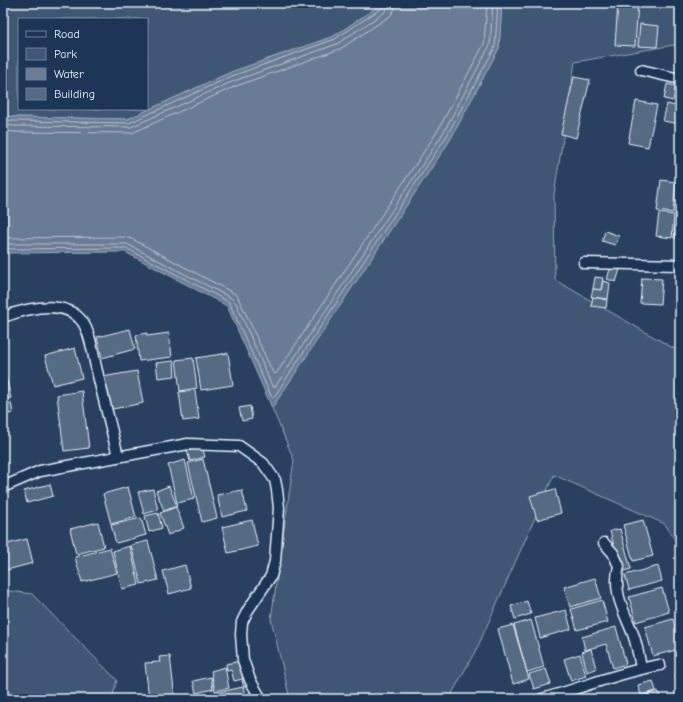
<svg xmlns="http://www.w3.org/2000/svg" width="683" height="702" font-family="'Comic Neue',sans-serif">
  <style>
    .green { fill: #415774; stroke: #94a4b6; fill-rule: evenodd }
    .water { fill: #6b7c95; stroke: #9dabbd }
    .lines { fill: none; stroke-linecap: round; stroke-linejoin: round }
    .shore { stroke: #b6c2d0; stroke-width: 1 }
    .building { fill: #556a83; stroke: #e8f1f8 }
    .street-casing { stroke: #e8f1f8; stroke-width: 13 }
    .street { stroke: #1d3557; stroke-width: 10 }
  </style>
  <rect width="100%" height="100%" fill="#294061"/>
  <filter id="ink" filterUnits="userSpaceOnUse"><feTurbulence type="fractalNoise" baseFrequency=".025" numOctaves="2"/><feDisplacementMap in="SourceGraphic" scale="8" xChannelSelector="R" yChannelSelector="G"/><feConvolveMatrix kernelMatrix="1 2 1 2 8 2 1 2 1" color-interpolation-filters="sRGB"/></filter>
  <g filter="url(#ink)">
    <g class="green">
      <path d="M3 3H383L334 36 231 72 128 119 13 117 3 115ZM19 19H147V109H19Z"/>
      <path d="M502 3H680V44L575 62 554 195 555 280 680 352V548L665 524 554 475 478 646 449 699H290L271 619 294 460 272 408 450 140 499 48Z"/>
      <path d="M3 590 32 594 117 680 112 699H3Z"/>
    </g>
    <path class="water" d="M383 3H502L499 48 450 140 272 408 227 306 125 252 3 253V115L13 117 128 119 231 72 334 36Z"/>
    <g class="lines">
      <g class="shore">
        <path d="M3 119 13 121 129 123 232 76 335 39 382 8 384 3"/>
        <path d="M3 124 13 126 131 127 234 81 337 44 385 12 389 3"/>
        <path d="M3 130 13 132 132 133 236 86 340 49 390 16 395 9V3"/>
        <path d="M3 238 124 237 132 239 237 295 273 373 276 374 437 132 484 44 487 3"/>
        <path d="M3 244H127L231 298 236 303 272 386 275 387 442 135 490 45 493 3"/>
        <path d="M3 249 126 248 229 302 271 396 274 397 446 137 495 47 498 3"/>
      </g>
    </g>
    <g class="building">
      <path d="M618 3H638L635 46 615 45Z"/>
      <path d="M640 24 659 26 657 47 638 46Z"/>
      <path d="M574 77 590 80 576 138 561 134Z"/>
      <path d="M667 84 676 86 673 101 664 99Z"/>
      <path d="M636 101 657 105 648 147 628 143Z"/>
      <path d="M667 104 680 107V124L663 121Z"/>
      <path d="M661 180 676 182 673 213 657 211Z"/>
      <rect x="678" y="193" width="2" height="17"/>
      <path d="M659 213 674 215 672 238 656 236Z"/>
      <path d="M676 213H680V238H674Z"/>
      <path d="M605 231 619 236 615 245 602 241Z"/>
      <path d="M611 266 620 269 616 282 607 279Z"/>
      <path d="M595 277 603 278 601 290 593 289Z"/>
      <path d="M642 278 662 279 660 304 640 303Z"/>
      <path d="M603 281 610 283 608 299 591 297 593 289 601 290Z"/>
      <path d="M593 297 607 300 606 308 591 306Z"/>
      <path d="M130 329 135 349 102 358 97 337Z"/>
      <path d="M147 333V336L169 333 172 357 139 361 136 335Z"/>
      <path d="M75 348 82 378 53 385 45 356Z"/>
      <path d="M228 353 233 385 201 390 196 358Z"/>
      <path d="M193 358 197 388 180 391 176 360Z"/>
      <path d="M174 361 175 376 158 378 156 363Z"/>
      <path d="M137 371 143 403 108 410 102 377Z"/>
      <path d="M3 378H6L11 398 3 400Z"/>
      <path d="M195 390 199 419 183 421 179 392Z"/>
      <path d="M82 391 89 448 64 451 57 395Z"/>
      <path d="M11 403 13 413 3 415V405Z"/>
      <path d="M250 406 252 419 242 421 239 408Z"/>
      <path d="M202 447 205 457 190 461 187 451Z"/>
      <path d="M203 459 217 518 202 522 188 463Z"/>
      <path d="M185 460 194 499 177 503 168 465Z"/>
      <path d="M50 484 53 496 27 503 24 491Z"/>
      <path d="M169 486 177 506 164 511 156 491Z"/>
      <path d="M128 487 136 517 111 524 103 494Z"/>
      <path d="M153 489 158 510 144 514 138 492Z"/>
      <path d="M555 489 561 513 537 520 530 496Z"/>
      <path d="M242 490 247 511 222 517 217 495Z"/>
      <path d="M176 507 184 528 168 535 160 513Z"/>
      <path d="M158 513 162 528 149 532 145 516Z"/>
      <path d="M141 518 146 535 116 543 111 525Z"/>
      <path d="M252 520 258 546 228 553 222 527Z"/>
      <path d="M643 520 653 556 633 561 623 525Z"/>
      <path d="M98 522 104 547 76 554 70 529Z"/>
      <path d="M620 529 631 569 621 572 610 531Z"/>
      <path d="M27 539 33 563 3 571V545Z"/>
      <path d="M148 541 158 580 141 584 131 545Z"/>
      <path d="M130 546 139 585 122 589 113 551Z"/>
      <path d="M110 548 117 573 82 582 75 557Z"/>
      <path d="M185 565 191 588 169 594 163 571Z"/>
      <path d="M658 566 662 581 629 590 625 575Z"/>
      <path d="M595 578 601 598 570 607 564 587Z"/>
      <path d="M662 588 669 612 636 622 629 597Z"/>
      <path d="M602 600 608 622 577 630 571 609Z"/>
      <path d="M527 601 531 614 515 619 511 606Z"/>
      <path d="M566 610 571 629 540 638 535 618Z"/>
      <path d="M673 619 680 649 653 656 645 627Z"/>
      <path d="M531 620 544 667 527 672 514 625Z"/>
      <path d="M513 625 529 679 513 684 498 629Z"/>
      <path d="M616 627 626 664 613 668 606 644 585 650 582 637Z"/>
      <path d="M591 649 596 669 587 672 582 652Z"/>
      <path d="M580 654 586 676 571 681 564 659Z"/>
      <path d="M170 656 175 699H149L145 663 160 662 159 657Z"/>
      <path d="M240 661 243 679 234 681 231 670 227 671 226 664Z"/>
      <path d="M225 667 229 688 215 691 211 671Z"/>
      <path d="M546 669 551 684 534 689 529 674Z"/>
      <path d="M680 674V689H679L675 675Z"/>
      <path d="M211 677 213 689 196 693 193 681Z"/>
      <path d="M248 678 251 684 244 687 242 681Z"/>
      <path d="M653 681 656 691 641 695 638 685Z"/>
      <path d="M243 687 246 699H216L215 693Z"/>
      <path d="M255 691 258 699H248L246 695Z"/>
      <path d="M658 691 661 699H647L646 695Z"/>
    </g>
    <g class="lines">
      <defs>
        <g id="street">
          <path d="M641 70 680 79"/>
          <path d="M584 263 680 265"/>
          <path d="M3 317C25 309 63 298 81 320 90 330 93 354 96 367 103 397 111 427 118 456"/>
          <path d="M3 487 40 471 188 444 239 446 263 463 275 480 277 490 279 508 275 561 271 576 248 610 242 622 241 634 243 660 250 680 261 699"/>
          <path d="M604 543 613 553 619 566C612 592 624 611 633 634 637 645 639 657 641 668"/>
          <path d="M542 699C582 688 619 672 660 665"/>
        </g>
      </defs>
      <use href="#street" class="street-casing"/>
      <use href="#street" class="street"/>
    </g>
  </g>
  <rect width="683" height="702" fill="none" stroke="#1d3557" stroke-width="16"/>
  <rect x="8" y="8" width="667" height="686" fill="none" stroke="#e8f1f8" stroke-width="1.5" filter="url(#ink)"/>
  <rect x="18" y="18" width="130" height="92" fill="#1d3557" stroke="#6e8097"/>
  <rect x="26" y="31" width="20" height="6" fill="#1d3557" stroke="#6e8097"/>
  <text x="54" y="38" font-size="12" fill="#e8f1f8">Road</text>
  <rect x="26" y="48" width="20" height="12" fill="#415774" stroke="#6e8097"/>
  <text x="54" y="58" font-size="12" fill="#e8f1f8">Park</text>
  <rect x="26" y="68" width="20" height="12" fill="#6b7c95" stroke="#6e8097"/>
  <text x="54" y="78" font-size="12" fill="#e8f1f8">Water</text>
  <rect x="26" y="88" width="20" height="12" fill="#556a83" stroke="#6e8097"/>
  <text x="54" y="98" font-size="12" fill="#e8f1f8">Building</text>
</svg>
